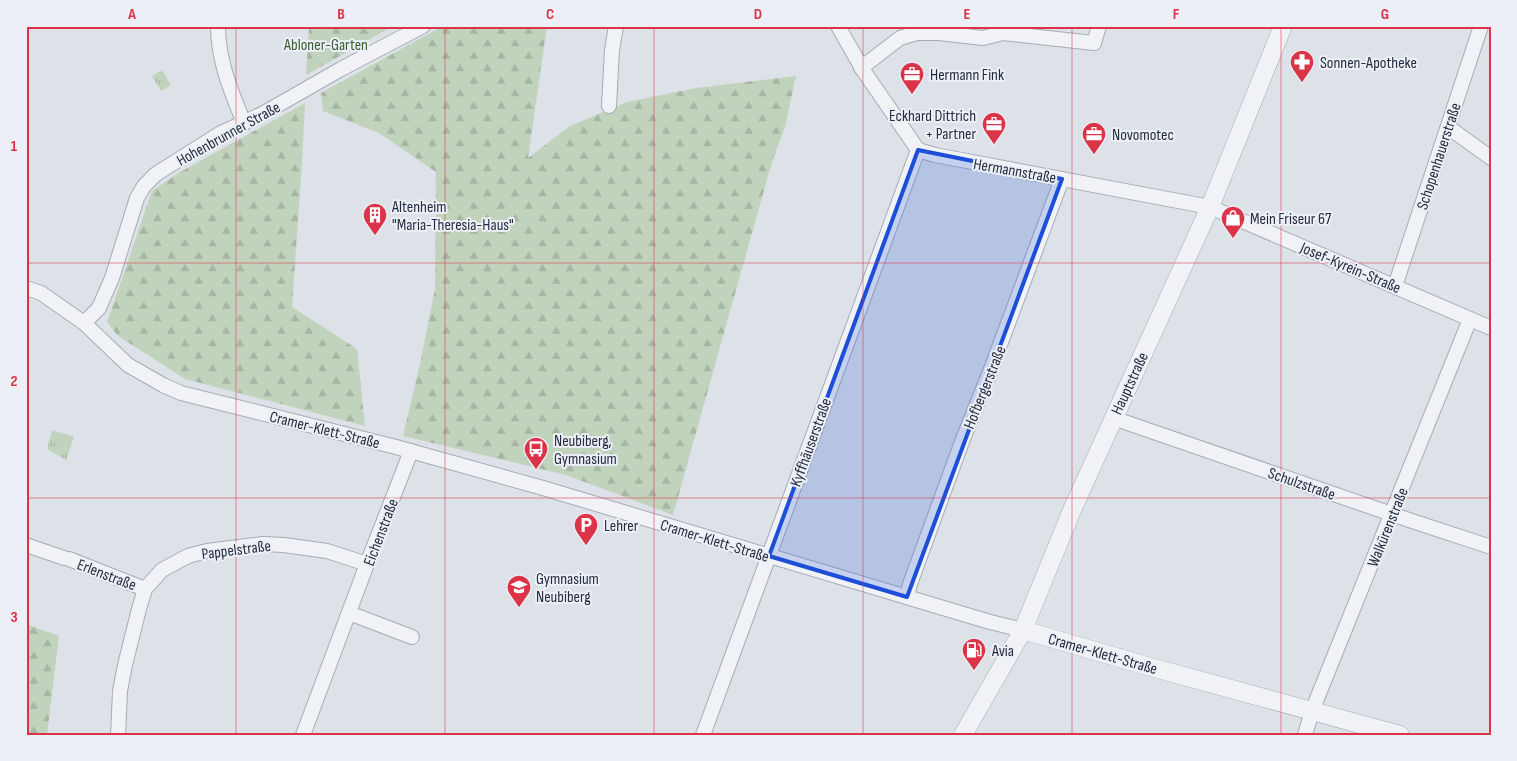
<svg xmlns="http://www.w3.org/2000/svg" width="1517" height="761" font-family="'Sofia Sans Condensed',sans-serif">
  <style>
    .grass { fill: url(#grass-tufts) }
    .forest { fill: url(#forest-firs) }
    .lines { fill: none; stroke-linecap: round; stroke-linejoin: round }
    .minor-casing { stroke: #a6abb6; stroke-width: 16 }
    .tertiary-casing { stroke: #a6abb6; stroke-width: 19 }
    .minor { stroke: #f0f2f6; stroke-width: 14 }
    .tertiary { stroke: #f0f2f6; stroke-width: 18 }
    .marked { fill: #1d4ed8; fill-opacity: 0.2; stroke: #1d4ed8; stroke-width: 4; stroke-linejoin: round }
    .grid { fill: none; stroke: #dc3348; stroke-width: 1; stroke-opacity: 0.55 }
    .labels { text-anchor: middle; stroke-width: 4; stroke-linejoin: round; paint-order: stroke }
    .park-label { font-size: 16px; fill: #385e30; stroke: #ecf0f6 }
    .poi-label { font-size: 16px; fill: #252e40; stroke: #ecf0f6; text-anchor: start }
    .street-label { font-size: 16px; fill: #252e40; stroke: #ecf0f6 }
    .neatline { fill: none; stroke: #dc3348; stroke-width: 2 }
    .grid-label { font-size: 16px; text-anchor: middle; font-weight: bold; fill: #dc3348 }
  </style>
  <defs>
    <pattern id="grass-tufts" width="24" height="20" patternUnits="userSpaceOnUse" patternTransform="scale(1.25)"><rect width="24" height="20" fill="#c2d3bd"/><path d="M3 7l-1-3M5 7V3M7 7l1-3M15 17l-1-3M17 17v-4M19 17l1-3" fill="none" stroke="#a7b5a4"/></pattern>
    <pattern id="forest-firs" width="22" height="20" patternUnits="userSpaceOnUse" patternTransform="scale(1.25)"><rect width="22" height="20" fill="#c2d3bd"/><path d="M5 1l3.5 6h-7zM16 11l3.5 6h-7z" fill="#a7b5a4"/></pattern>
  </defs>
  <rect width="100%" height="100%" fill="#dde1e8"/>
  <g class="grass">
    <path d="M162 70 171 85 161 91 152 76Z"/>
    <path d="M52 430 74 437 66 460 47 449Z"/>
  </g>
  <g class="forest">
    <path d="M309 26H393L306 75Z"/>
    <path d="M443 26H547L528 158 570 126 627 102 696 88 796 76 785 127 771 165 673 515 566 475 403 436 420 364 435 289 436 172 379 133 323 111 321 93Z"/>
    <path d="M305 103 302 162 292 307 357 349 365 426 185 379 117 335 107 322 152 191 180 172Z"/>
    <path d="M26 624 59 636 47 735H26Z"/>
  </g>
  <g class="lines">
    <defs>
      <g id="minor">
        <path d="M218 26C218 61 231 91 244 123"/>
        <path d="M838 26 863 70 918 150 935 155 1210 207 1491 328"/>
        <path d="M861 68 900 38 917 33H939L983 38 1003 33 1094 43 1099 26"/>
        <path d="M609 106 612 50 616 26"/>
        <path d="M1448 127 1491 158"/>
        <path d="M1395 286 1481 26"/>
        <path d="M26 288 41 293 84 323 128 365 163 385 181 393 396 447 543 488 990 622 1023 630"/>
        <path d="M84 323 99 308 112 278 137 198 144 186 156 174 221 133 264 113 341 69 423 26"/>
        <path d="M1113 418 1409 520 1491 547"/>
        <path d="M26 545 64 558"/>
        <path d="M69 559 145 589"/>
        <path d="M907 597 910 584 963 439 991 369 1062 179"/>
        <path d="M349 613 412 637"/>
        <path d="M118 735 120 691 125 665 139 609 145 589 162 570 188 556 207 551 263 544 284 545 327 551 367 564"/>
        <path d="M303 735 367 564 411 451"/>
        <path d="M703 735 918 150"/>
        <path d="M1305 735 1312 711 1470 319"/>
      </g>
      <g id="tertiary">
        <path d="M1023 630 1147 666 1400 735"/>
        <path d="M963 735 1023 630 1072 510 1210 207 1283 26"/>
      </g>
    </defs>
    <use href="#minor" class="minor-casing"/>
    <use href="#tertiary" class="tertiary-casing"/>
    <use href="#minor" class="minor"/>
    <use href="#tertiary" class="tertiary"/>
  </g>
  <path class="marked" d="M918 150 1062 179 907 597 769 556Z"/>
  <path class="grid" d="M236 26V735M445 26V735M654 26V735M863 26V735M1072 26V735M1281 26V735M26 263H1491M26 498H1491"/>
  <defs>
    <symbol id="pharmacy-pin" viewBox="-11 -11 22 30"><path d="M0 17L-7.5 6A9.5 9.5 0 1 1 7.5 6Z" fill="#dc3348" stroke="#ecf0f6"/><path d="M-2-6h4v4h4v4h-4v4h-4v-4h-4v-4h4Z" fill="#fff"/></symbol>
    <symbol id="office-pin" viewBox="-11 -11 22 30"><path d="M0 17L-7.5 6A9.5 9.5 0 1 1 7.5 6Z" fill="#dc3348" stroke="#ecf0f6"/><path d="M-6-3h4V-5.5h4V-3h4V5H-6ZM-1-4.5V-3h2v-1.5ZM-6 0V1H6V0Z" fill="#fff"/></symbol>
    <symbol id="building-pin" viewBox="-11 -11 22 30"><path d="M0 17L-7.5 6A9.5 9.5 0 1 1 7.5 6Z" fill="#dc3348" stroke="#ecf0f6"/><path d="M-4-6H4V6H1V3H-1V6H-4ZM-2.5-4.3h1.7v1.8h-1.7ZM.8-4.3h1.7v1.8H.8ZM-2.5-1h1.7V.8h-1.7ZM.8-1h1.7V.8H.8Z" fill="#fff"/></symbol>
    <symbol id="shop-pin" viewBox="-11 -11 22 30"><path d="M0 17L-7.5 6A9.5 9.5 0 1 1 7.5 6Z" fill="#dc3348" stroke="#ecf0f6"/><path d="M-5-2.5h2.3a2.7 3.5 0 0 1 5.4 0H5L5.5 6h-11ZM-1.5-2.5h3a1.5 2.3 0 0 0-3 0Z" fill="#fff"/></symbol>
    <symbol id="bus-pin" viewBox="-11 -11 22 30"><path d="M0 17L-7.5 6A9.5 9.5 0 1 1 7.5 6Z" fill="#dc3348" stroke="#ecf0f6"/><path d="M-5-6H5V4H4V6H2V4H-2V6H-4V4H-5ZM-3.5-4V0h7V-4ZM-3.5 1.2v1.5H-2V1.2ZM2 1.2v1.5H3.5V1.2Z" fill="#fff"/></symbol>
    <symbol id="parking-pin" viewBox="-11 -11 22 30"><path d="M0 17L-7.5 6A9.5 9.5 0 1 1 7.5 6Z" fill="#dc3348" stroke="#ecf0f6"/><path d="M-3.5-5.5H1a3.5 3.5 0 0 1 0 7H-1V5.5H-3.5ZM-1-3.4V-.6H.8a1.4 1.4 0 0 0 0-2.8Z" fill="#fff"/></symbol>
    <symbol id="school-pin" viewBox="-11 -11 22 30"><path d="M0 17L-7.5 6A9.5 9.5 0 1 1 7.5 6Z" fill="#dc3348" stroke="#ecf0f6"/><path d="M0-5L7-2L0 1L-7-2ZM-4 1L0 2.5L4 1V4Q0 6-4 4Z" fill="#fff"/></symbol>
    <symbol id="fuel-pin" viewBox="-11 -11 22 30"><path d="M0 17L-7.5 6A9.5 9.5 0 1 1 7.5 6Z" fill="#dc3348" stroke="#ecf0f6"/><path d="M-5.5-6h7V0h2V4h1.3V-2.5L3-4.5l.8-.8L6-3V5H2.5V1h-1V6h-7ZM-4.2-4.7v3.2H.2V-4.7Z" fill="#fff"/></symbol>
  </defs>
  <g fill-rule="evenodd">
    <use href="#pharmacy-pin" x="1288" y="48" width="28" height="38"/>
    <use href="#office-pin" x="898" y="60" width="28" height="38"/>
    <use href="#office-pin" x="980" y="110" width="28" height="38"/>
    <use href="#office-pin" x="1080" y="120" width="28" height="38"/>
    <use href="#building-pin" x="361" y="201" width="28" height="38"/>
    <use href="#shop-pin" x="1219" y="204" width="28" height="38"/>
    <use href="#bus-pin" x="522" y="435" width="28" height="38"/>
    <use href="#parking-pin" x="572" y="511" width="28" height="38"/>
    <use href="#school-pin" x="505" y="573" width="28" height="38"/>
    <use href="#fuel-pin" x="960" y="636" width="28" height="38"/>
  </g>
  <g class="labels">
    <g class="park-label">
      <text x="326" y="50">Abloner-Garten</text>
    </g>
    <g class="poi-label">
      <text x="1320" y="68">Sonnen-Apotheke</text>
      <text x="930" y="80">Hermann Fink</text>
      <text x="976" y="121" text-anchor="end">Eckhard Dittrich<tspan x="976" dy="18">+ Partner</tspan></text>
      <text x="1112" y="140">Novomotec</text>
      <text x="392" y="212">Altenheim<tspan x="392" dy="18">"Maria-Theresia-Haus"</tspan></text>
      <text x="1250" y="224">Mein Friseur 67</text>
      <text x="554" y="446">Neubiberg,<tspan x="554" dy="18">Gymnasium</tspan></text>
      <text x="604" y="531">Lehrer</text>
      <text x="536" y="584">Gymnasium<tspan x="536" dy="18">Neubiberg</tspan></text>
      <text x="992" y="656">Avia</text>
    </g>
    <g class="street-label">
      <text transform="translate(228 133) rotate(-29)" y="6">Hohenbrunner Straße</text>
      <text transform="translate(1438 156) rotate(-72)" y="6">Schopenhauerstraße</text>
      <text transform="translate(1015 170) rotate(10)" y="6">Hermannstraße</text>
      <text transform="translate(1351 267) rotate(23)" y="6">Josef-Kyrein-Straße</text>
      <text transform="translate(1129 383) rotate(-65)" y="6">Hauptstraße</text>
      <text transform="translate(984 387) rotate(-68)" y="6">Hofbergerstraße</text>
      <text transform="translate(325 429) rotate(14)" y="6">Cramer-Klett-Straße</text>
      <text transform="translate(810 442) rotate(-70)" y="6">Kyffhäuserstraße</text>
      <text transform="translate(1302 483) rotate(19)" y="6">Schulzstraße</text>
      <text transform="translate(1387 527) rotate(-68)" y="6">Walkürenstraße</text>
      <text transform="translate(380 532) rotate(-69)" y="6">Eichenstraße</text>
      <text transform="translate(715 540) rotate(17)" y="6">Cramer-Klett-Straße</text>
      <text transform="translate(236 549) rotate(-7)" y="6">Pappelstraße</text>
      <text transform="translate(107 574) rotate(21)" y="6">Erlenstraße</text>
      <text transform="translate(1103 653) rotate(16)" y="6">Cramer-Klett-Straße</text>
    </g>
  </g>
  <rect width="1517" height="761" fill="none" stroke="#ecf0f6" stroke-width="55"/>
  <rect x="28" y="28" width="1462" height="706" class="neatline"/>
  <g class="grid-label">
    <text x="132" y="19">A</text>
    <text x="341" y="19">B</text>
    <text x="550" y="19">C</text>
    <text x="758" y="19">D</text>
    <text x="967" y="19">E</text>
    <text x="1176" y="19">F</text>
    <text x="1385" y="19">G</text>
    <text x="14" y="151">1</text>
    <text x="14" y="386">2</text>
    <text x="14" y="622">3</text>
  </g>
</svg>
